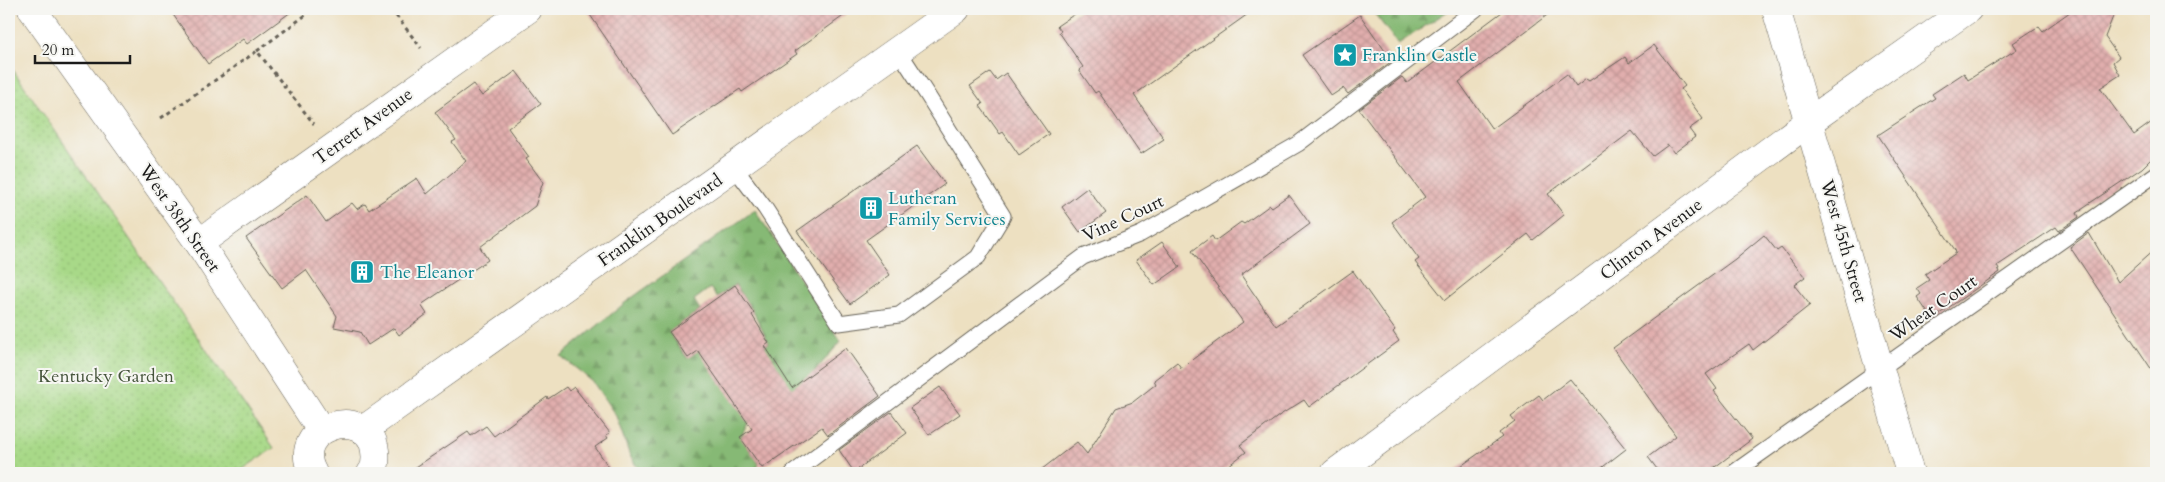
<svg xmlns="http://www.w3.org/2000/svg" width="2165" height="482" font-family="Cardo,serif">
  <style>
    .grass { fill: url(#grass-dots); stroke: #627a52 }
    .forest { fill: url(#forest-firs); stroke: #516a48 }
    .building { fill: url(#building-cross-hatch) }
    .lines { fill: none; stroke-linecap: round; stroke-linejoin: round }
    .service-casing { stroke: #656156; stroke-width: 17 }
    .minor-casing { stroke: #656156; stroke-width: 29 }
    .tertiary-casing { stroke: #656156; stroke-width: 29 }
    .path { stroke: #656156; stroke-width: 3; stroke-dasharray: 4 4; stroke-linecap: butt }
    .service { stroke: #fff; stroke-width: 15 }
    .minor { stroke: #fff; stroke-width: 28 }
    .tertiary { stroke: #fff; stroke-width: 28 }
    .labels { text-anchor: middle; stroke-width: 4; stroke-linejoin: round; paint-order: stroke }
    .culture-label { font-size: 18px; fill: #0d838f; stroke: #f6f6f2; text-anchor: start }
    .street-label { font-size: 18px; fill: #1c1c1c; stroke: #f6f6f2 }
    .park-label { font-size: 18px; fill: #46553c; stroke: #f6f6f2 }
  </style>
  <defs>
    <pattern id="grass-dots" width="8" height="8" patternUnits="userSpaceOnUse" patternTransform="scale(1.25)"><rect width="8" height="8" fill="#a8d988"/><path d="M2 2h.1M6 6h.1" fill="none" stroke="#90ba75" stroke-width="1.8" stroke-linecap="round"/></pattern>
    <pattern id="forest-firs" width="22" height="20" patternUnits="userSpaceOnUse" patternTransform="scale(1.25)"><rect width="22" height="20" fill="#86b974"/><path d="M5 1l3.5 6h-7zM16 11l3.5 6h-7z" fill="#739e64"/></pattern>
    <pattern id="building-cross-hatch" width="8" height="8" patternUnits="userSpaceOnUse" patternTransform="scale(1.25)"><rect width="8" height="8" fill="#e1aead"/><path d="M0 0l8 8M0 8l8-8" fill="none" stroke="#c09594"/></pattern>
  </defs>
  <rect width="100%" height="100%" fill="#f6f6f2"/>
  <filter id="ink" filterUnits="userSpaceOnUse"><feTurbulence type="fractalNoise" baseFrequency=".02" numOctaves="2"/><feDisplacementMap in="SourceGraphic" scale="10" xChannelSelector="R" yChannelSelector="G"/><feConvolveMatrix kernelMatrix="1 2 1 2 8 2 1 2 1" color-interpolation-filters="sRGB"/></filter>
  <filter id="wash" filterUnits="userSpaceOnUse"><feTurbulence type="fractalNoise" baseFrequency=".0096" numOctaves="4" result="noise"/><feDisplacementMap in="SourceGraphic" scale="20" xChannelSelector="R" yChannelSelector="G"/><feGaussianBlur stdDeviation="1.12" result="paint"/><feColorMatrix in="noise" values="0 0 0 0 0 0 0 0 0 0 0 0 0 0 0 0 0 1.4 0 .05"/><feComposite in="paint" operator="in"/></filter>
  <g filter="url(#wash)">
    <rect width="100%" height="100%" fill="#ede0c1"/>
    <path class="grass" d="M11 67 274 448 237 473H9V68Z"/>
    <g class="forest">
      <path d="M1371 9H1451L1398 44Z"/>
      <path d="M755 210 841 341 816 370 806 421 765 346 769 343 754 313 735 285 719 296H716L710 288 694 300 700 310 669 332 687 358 705 346 748 423 741 437 759 464 753 473H641L630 456 616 416 593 382 561 356 626 302Z"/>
    </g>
    <g id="blocks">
      <g class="building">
        <path d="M169 9H295L247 44 243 39 208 64Z"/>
        <path d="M586 9H853L795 51 797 54 742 92 740 89 672 135Z"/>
        <path d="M1082 9H1255L1134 95 1164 139 1141 154 1098 91 1095 93 1079 70 1083 67 1059 32 1061 31 1057 26Z"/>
        <path d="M1506 9H1555L1459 82 1492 129 1567 74 1576 87 1586 79 1589 81 1625 57 1629 63 1654 45 1685 86 1681 89 1703 119 1689 129 1695 137 1674 153 1668 145 1653 156 1632 131 1548 194 1564 215 1533 240 1528 234 1445 300 1415 262 1419 259 1392 222 1425 197 1359 109 1402 77 1407 83Z"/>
        <path d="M2074 9H2116L2105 37 2119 57 2113 62 2120 75 2100 88 2134 135 2156 119V154L2142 168 2081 209 2082 210 2077 213 2079 217 2059 231 2056 227 1997 266 2000 272 1932 319 1917 297 1921 294 1917 288 1929 280 1925 274 1956 253 1955 250 1878 135 1935 98 1932 94 1964 73 1968 80 2017 49 2013 43 2039 26 2043 31Z"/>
        <path d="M1360 15 1392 61 1348 94 1343 88 1331 96 1302 55Z"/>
        <path d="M516 71 541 104 508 128 529 157 526 159 543 182 535 206 480 247 488 260 421 305 427 314 399 335 394 328 368 345 360 332 334 327 337 316 306 270 282 288 246 238 307 195 326 222 352 203 357 209 365 204 369 210 417 178 427 194 466 161 452 142 456 140 435 112 473 84 482 96Z"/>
        <path d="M990 72 996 80 1006 73 1049 134 1019 155 1003 132 1000 134 980 106 983 104 970 86Z"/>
        <path d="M917 146 945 184 866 240 890 275 850 304 797 231Z"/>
        <path d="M1087 188 1106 213 1080 232 1062 207Z"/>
        <path d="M1289 195 1310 224 1241 275 1276 326 1353 271 1395 330 1393 332 1399 341 1309 407 1304 400 1280 415 1240 445 1246 452 1219 473H1037L1077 442 1087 454 1116 408 1133 402 1156 384 1154 380 1177 362 1181 368 1243 322 1192 251 1212 236 1215 241 1241 222 1244 224 1270 205 1272 207Z"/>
        <path d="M2089 233 2118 282 2156 248V376L2070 247Z"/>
        <path d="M1764 235 1777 251 1781 248 1805 277 1794 285 1810 305 1753 350 1749 344 1706 374 1717 389 1714 391 1752 439 1707 473H1660L1648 457 1676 436 1613 348 1735 259Z"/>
        <path d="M1162 242 1180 267 1154 285 1136 260Z"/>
        <path d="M735 285 754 313 752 315 769 343 765 346 792 388 846 348 880 396 828 435 822 427 762 468 740 437 752 429 698 351 688 358 669 332Z"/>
        <path d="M1570 379 1626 449 1595 473H1451L1502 437 1499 433 1515 421 1511 416 1539 395 1543 400Z"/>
        <path d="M566 387 569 391 574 387 610 433 606 435 608 438 595 447 613 473H407L468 432 471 436 486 426 494 436 547 397 548 399Z"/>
        <path d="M940 387 960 414 929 435 910 408Z"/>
        <path d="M891 412 907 433 854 472 839 450Z"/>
      </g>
    </g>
  </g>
  <g filter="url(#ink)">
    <use href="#blocks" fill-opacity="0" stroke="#656156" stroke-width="1"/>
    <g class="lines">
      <defs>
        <g id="service">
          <path d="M734 167 765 208 839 323 899 315 978 257 1003 216 928 96 898 50"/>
          <path d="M793 473 1083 257 1141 234 1298 144 1476 9"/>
          <path d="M1733 473 2156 174"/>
        </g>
        <g id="minor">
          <path d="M32 9 199 243 321 430"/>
          <path d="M199 243 528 9"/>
          <path d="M1335 473 1810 121 1968 9"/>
        </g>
        <g id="tertiary">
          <path d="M1776 9 1910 473"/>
          <path d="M363 430 956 9"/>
          <path d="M313 473C287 425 370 403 375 451 376 459 376 467 371 473"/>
        </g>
      </defs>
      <use href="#service" class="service-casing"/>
      <use href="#minor" class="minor-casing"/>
      <use href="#tertiary" class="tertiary-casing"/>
      <g class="path">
        <path d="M391 9 421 48"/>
        <path d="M257 51 314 9"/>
        <path d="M161 118 257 51 314 124"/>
      </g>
      <use href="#service" class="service"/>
      <use href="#minor" class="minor"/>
      <use href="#tertiary" class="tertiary"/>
    </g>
  </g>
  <defs>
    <symbol id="sight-square" viewBox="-11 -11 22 22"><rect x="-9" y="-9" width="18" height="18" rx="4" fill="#0f9aa8" stroke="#f6f6f2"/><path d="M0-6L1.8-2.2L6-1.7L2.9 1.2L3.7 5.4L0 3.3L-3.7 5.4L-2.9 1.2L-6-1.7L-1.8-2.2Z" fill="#fff"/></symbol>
    <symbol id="building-square" viewBox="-11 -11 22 22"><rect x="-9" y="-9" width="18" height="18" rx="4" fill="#0f9aa8" stroke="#f6f6f2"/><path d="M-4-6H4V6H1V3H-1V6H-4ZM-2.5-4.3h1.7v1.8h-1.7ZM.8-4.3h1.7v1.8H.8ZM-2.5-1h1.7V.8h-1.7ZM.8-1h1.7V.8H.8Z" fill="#fff"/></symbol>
  </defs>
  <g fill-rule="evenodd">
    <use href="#sight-square" x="1331" y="41" width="28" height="28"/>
    <use href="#building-square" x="857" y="194" width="28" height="28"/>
    <use href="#building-square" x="348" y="258" width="28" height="28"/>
  </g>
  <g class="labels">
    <g class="culture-label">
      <text x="1362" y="61">Franklin Castle</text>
      <text x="888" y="204">Lutheran<tspan x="888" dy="21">Family Services</tspan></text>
      <text x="380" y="278">The Eleanor</text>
    </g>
    <g class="street-label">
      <text transform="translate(363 126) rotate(-36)" y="6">Terrett Avenue</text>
      <text transform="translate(180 218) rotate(55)" y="6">West 38th Street</text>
      <text transform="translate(1123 218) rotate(-25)" y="6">Vine Court</text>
      <text transform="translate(660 220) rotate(-35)" y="6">Franklin Boulevard</text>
      <text transform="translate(1651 239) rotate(-37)" y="6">Clinton Avenue</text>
      <text transform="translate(1844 241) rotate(74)" y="6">West 45th Street</text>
      <text transform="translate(1933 308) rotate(-35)" y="6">Wheat Court</text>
    </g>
    <g class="park-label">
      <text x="106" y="382">Kentucky Garden</text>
    </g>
  </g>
  <rect width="2165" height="482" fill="none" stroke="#f6f6f2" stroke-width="30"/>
  <path d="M35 55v8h95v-8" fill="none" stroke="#1c1c1c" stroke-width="2.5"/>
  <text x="42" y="55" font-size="15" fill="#1c1c1c" stroke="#f6f6f2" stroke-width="4" paint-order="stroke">20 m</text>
</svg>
